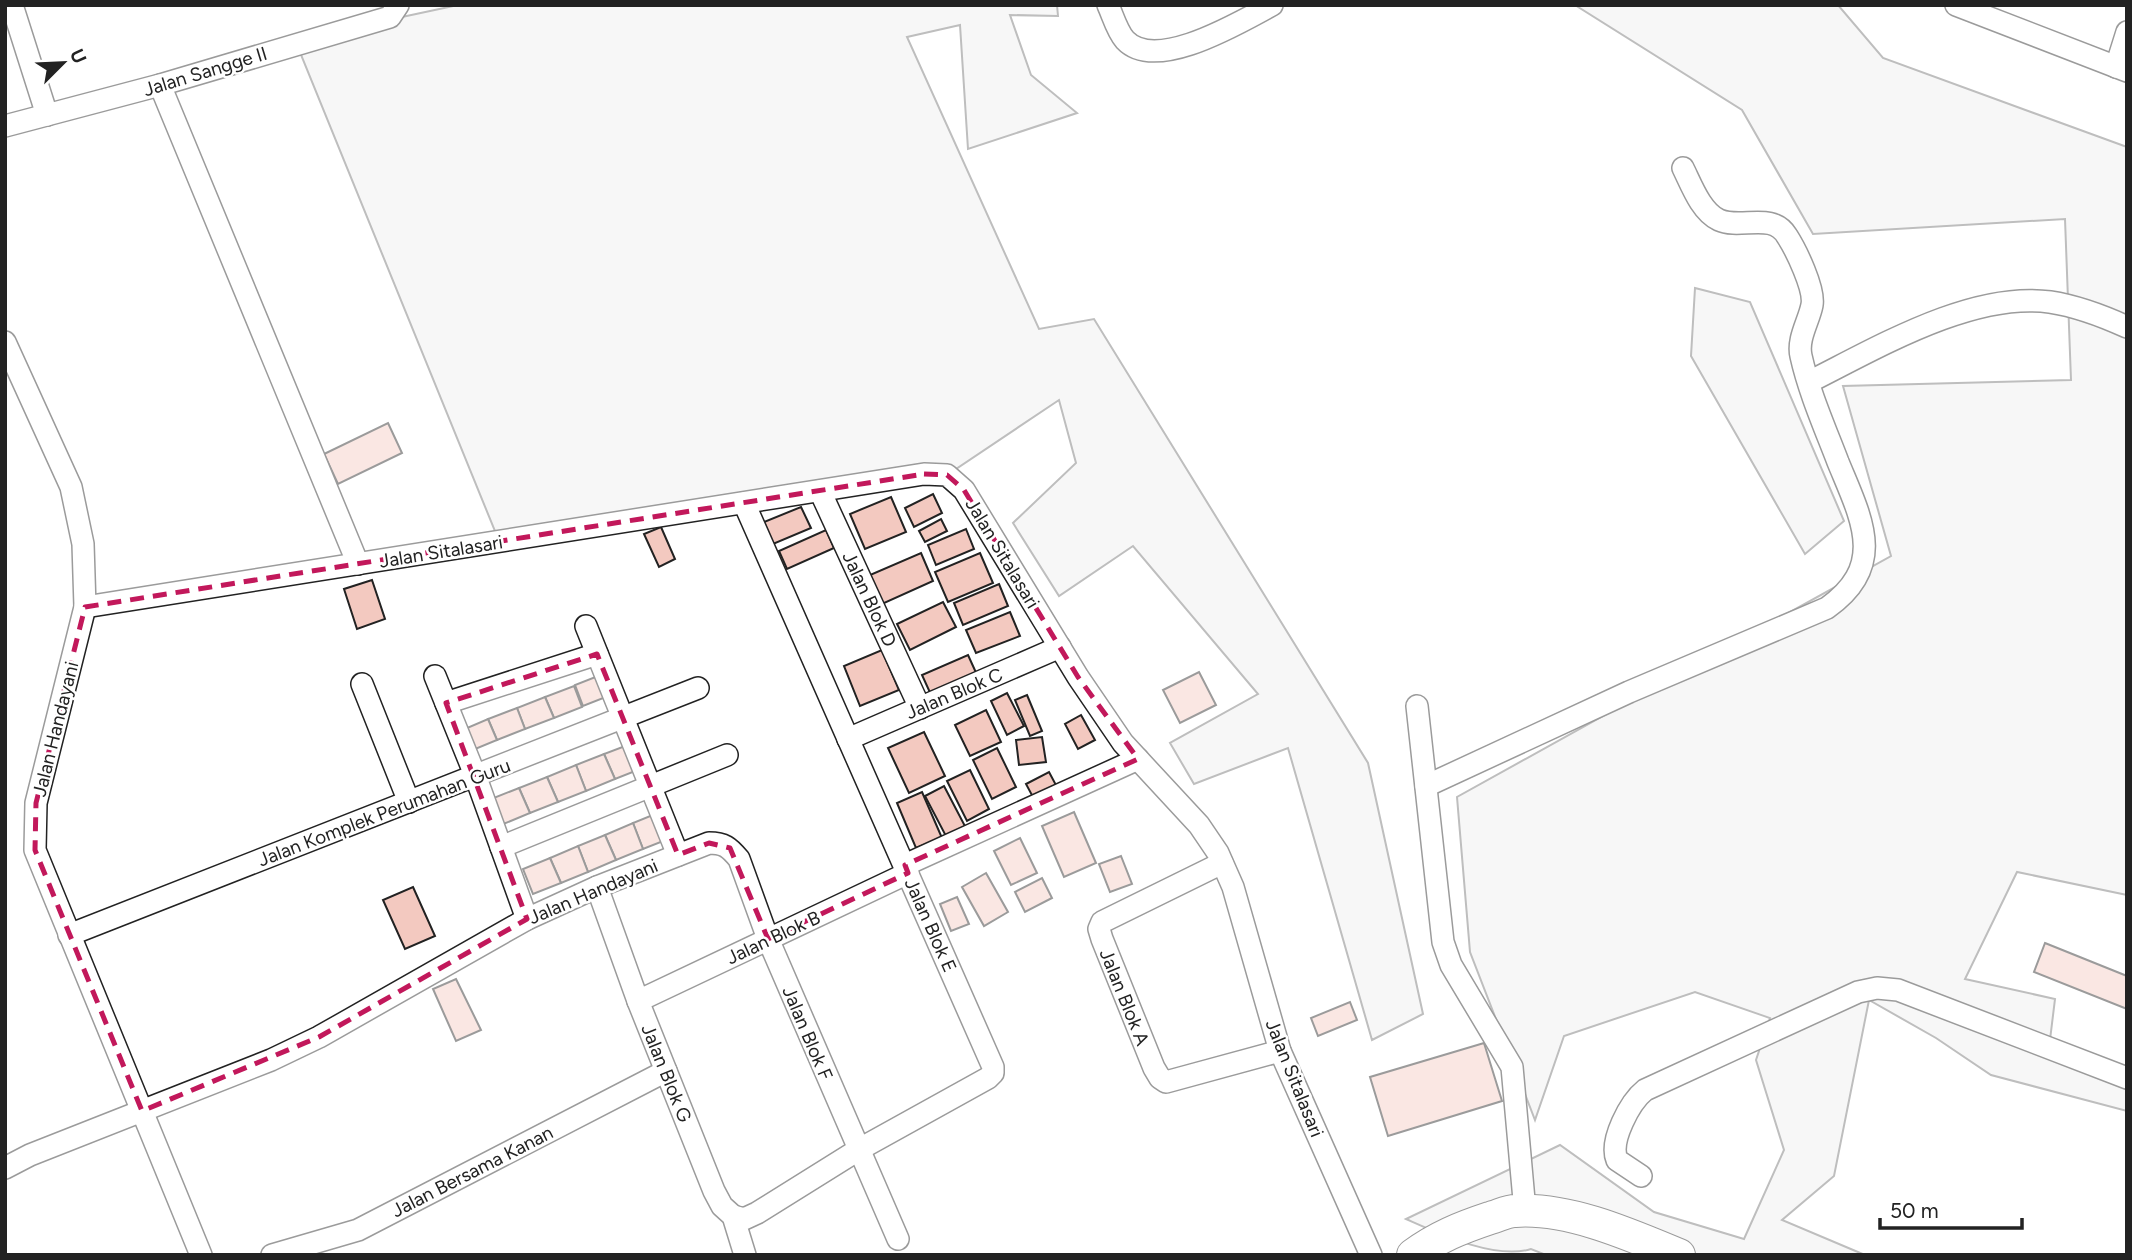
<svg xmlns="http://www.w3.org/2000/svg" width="2132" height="1260" font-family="Figtree,sans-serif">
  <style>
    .green { fill: #eee; stroke: #6f6f6f; stroke-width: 2 }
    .building { fill: #f3c9c0; stroke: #222; stroke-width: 2 }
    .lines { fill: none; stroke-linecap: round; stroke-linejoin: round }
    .minor-casing { stroke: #222; stroke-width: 24 }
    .highway-casing { stroke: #222; stroke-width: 34 }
    .minor { stroke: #fff; stroke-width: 21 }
    .highway { stroke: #fff; stroke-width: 32 }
    .marked { fill: none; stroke: #c2185b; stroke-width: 5; stroke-dasharray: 14 9; stroke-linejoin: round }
    .labels { text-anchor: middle; stroke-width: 5; stroke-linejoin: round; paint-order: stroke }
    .street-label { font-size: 19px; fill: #222; stroke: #fff }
  </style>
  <rect width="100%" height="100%" fill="#fff"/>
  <g class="green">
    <path d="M458 5H1057L1058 16 1010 15 1031 75 1077 113 968 149 960 25 907 37 1039 329 1094 319 1368 763 1423 1014 1372 1040 1288 748 1194 784 1170 743 1258 694 1133 546 1059 596 1013 523 1076 463 1059 400 947 475 499 541 297 45 374 23Z"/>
    <path d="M1575 5H1838L1883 58 2127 147V895L2017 872 1965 979 2055 999 2049 1048 2127 1078V1111L1991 1075 1936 1038 1869 1000 1834 1176 1782 1220 1865 1255H1546L1531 1249C1495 1260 1440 1234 1406 1219L1560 1145 1654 1212 1744 1239 1784 1150 1756 1060 1770 1018 1695 992 1564 1036 1535 1120 1470 952 1457 797 1891 556 1843 386 2071 380 2065 219 1813 234 1742 110Z"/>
    <path d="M1695 288 1750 302 1844 521 1805 554 1691 356Z"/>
  </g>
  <g class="building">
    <path d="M388 423 402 453 338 484 324 454Z"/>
    <path d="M933 494 942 513 914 527 905 508Z"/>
    <path d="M891 497 906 532 865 549 850 514Z"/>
    <path d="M801 507 811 528 773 544 764 522Z"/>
    <path d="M941 519 947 531 925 542 919 531Z"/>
    <path d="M661 527 675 559 659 567 644 534Z"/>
    <path d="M966 529 974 549 936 565 928 545Z"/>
    <path d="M826 530 834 548 787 569 779 551Z"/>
    <path d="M921 553 933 581 882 604 870 575Z"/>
    <path d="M980 553 993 583 948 602 935 572Z"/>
    <path d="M372 580 385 619 357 629 344 589Z"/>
    <path d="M999 584 1008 606 963 625 954 603Z"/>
    <path d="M943 602 956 627 910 650 897 624Z"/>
    <path d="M1010 612 1020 636 976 653 966 630Z"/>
    <path d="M882 650 899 690 860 706 844 666Z"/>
    <path d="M968 655 978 677 932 697 922 675Z"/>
    <path d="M1199 672 1216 705 1180 723 1163 690Z"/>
    <path d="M603 674 611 695 583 706 575 685Z"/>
    <path d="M574 686 582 707 554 718 545 697Z"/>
    <path d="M1007 693 1024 726 1007 735 991 701Z"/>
    <path d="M1027 695 1042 731 1030 736 1015 700Z"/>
    <path d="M545 697 554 718 525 729 517 708Z"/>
    <path d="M517 708 525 729 497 740 488 719Z"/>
    <path d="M986 710 1001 742 970 756 955 725Z"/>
    <path d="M1081 715 1095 740 1078 749 1065 724Z"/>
    <path d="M488 719 497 740 468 752 460 731Z"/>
    <path d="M924 732 945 776 909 793 888 748Z"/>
    <path d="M1042 737 1046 762 1019 765 1016 740Z"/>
    <path d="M633 743 643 768 615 779 604 754Z"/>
    <path d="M997 748 1016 787 992 799 973 760Z"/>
    <path d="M604 754 615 779 586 791 576 765Z"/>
    <path d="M576 765 586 791 558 802 547 777Z"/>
    <path d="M970 770 989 809 967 821 947 781Z"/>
    <path d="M1049 772 1057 787 1034 799 1026 784Z"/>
    <path d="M547 777 558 802 530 813 519 788Z"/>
    <path d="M944 786 967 830 948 840 925 796Z"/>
    <path d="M519 788 530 813 501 825 491 799Z"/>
    <path d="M922 792 942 838 916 848 897 803Z"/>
    <path d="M660 812 671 838 643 849 633 823Z"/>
    <path d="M1074 812 1096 863 1064 877 1042 826Z"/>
    <path d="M633 823 643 849 616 860 605 835Z"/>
    <path d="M605 835 616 860 588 872 578 846Z"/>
    <path d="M1020 838 1037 873 1011 885 994 851Z"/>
    <path d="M578 846 588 872 561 883 550 858Z"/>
    <path d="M1121 856 1132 884 1110 892 1099 864Z"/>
    <path d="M550 858 561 883 533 894 523 869Z"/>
    <path d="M986 873 1008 912 984 926 962 887Z"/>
    <path d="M1042 878 1052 898 1025 912 1015 892Z"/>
    <path d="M413 887 435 936 405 949 383 900Z"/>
    <path d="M957 897 969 924 951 931 940 904Z"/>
    <path d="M2045 943 2127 976V1009L2034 972Z"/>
    <path d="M456 979 481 1030 456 1041 433 989Z"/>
    <path d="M1350 1002 1357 1020 1318 1036 1311 1018Z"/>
    <path d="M1484 1043 1502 1101 1388 1136 1370 1077Z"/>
  </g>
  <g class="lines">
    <defs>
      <g id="minor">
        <path d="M12 5 47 115"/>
        <path d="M1108 5C1113 16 1117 31 1125 40 1156 73 1240 22 1272 5"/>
        <path d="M1956 5 2127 71"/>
        <path d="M2116 67 2127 32"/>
        <path d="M160 85 358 564"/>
        <path d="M5 126 160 85 390 17 398 5"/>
        <path d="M5 342 71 487 83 544 85 607 36 803 35 850 201 1255"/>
        <path d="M1809 382C1877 348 1972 291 2050 302 2076 306 2103 316 2127 327"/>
        <path d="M820 491 920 708"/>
        <path d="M85 607 924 474 947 475 964 490 1078 677 1123 743 1199 825 1218 853 1233 887 1280 1051 1371 1255"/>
        <path d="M586 626 678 855"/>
        <path d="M435 676 475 775 527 919"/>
        <path d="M362 684 409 802"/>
        <path d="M446 703 597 654"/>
        <path d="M1417 706 1443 942 1451 965 1512 1067 1525 1211"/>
        <path d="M848 739 1060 647"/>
        <path d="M1426 786 1629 692 1827 608C1888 565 1861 518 1838 462 1825 428 1809 392 1801 356 1797 339 1809 321 1812 305 1815 289 1796 250 1787 236 1772 211 1741 230 1719 220 1701 212 1691 184 1683 168"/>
        <path d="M501 847 727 755"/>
        <path d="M1222 863 1102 922 1099 929 1102 939 1154 1068 1160 1078 1166 1082 1280 1051"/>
        <path d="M905 865 1138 759"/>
        <path d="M597 887 638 1001 714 1191 722 1206 733 1216 745 1255"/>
        <path d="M69 935 698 688"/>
        <path d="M638 1001 908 873"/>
        <path d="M5 1168 30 1155 271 1060 319 1037 527 919 597 887 709 843C724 843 729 847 739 859L768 939 898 1239"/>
        <path d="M1641 1176 1617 1160C1609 1141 1630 1102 1645 1090L1858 992 1877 988 1898 990 2127 1078"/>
        <path d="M733 1216 744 1219 757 1213 858 1150 988 1078 993 1073V1067L744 503"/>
        <path d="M272 1255 358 1230 666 1071"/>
      </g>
      <path id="highway" d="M1413 1255C1438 1237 1460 1228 1490 1218 1498 1216 1507 1211 1515 1211 1568 1207 1631 1235 1679 1255"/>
    </defs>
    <use href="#minor" class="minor-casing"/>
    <use href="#highway" class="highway-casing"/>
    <use href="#minor" class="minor"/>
    <use href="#highway" class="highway"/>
  </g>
  <path d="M0 0H2132V1260H0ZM924 474 947 475 964 490 1078 677 1138 759 905 865 908 873 768 939 730 848 709 843 678 855 597 654 446 703 527 919 319 1037 142 1111 35 850 36 803 85 607Z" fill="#fff" fill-opacity=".55" fill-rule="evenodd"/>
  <path class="marked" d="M924 474 947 475 964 490 1078 677 1138 759 905 865 908 873 768 939 730 848 709 843 678 855 597 654 446 703 527 919 319 1037 142 1111 35 850 36 803 85 607Z"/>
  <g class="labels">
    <g class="street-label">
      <text transform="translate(205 71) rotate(-17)" y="7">Jalan Sangge II</text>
      <text transform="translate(441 551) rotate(-9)" y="7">Jalan Sitalasari</text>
      <text transform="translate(1003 553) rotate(59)" y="7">Jalan Sitalasari</text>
      <text transform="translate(870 599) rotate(65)" y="7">Jalan Blok D</text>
      <text transform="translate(954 693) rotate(-23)" y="7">Jalan Blok C</text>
      <text transform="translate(55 729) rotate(-76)" y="7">Jalan Handayani</text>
      <text transform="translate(384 812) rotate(-21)" y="7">Jalan Komplek Perumahan Guru</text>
      <text transform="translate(593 891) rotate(-23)" y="7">Jalan Handayani</text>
      <text transform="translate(931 925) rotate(66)" y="7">Jalan Blok E</text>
      <text transform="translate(773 937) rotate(-25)" y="7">Jalan Blok B</text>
      <text transform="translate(1125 997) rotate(68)" y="7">Jalan Blok A</text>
      <text transform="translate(808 1033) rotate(67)" y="7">Jalan Blok F</text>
      <text transform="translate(667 1073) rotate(68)" y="7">Jalan Blok G</text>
      <text transform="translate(1295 1078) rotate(68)" y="7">Jalan Sitalasari</text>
      <text transform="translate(472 1171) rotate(-27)" y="7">Jalan Bersama Kanan</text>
    </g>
  </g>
  <rect width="2132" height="1260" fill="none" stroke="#222222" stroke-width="14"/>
  <g transform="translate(63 63) rotate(66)" stroke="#ffffff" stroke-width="5" paint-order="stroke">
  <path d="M0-5L12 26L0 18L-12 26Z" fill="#222222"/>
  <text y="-10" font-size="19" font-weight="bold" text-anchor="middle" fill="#222222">U</text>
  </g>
  <path d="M1880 1218v10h142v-10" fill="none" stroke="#222222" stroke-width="3.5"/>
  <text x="1890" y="1218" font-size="21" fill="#222222" stroke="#ffffff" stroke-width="5" paint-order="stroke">50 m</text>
</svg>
